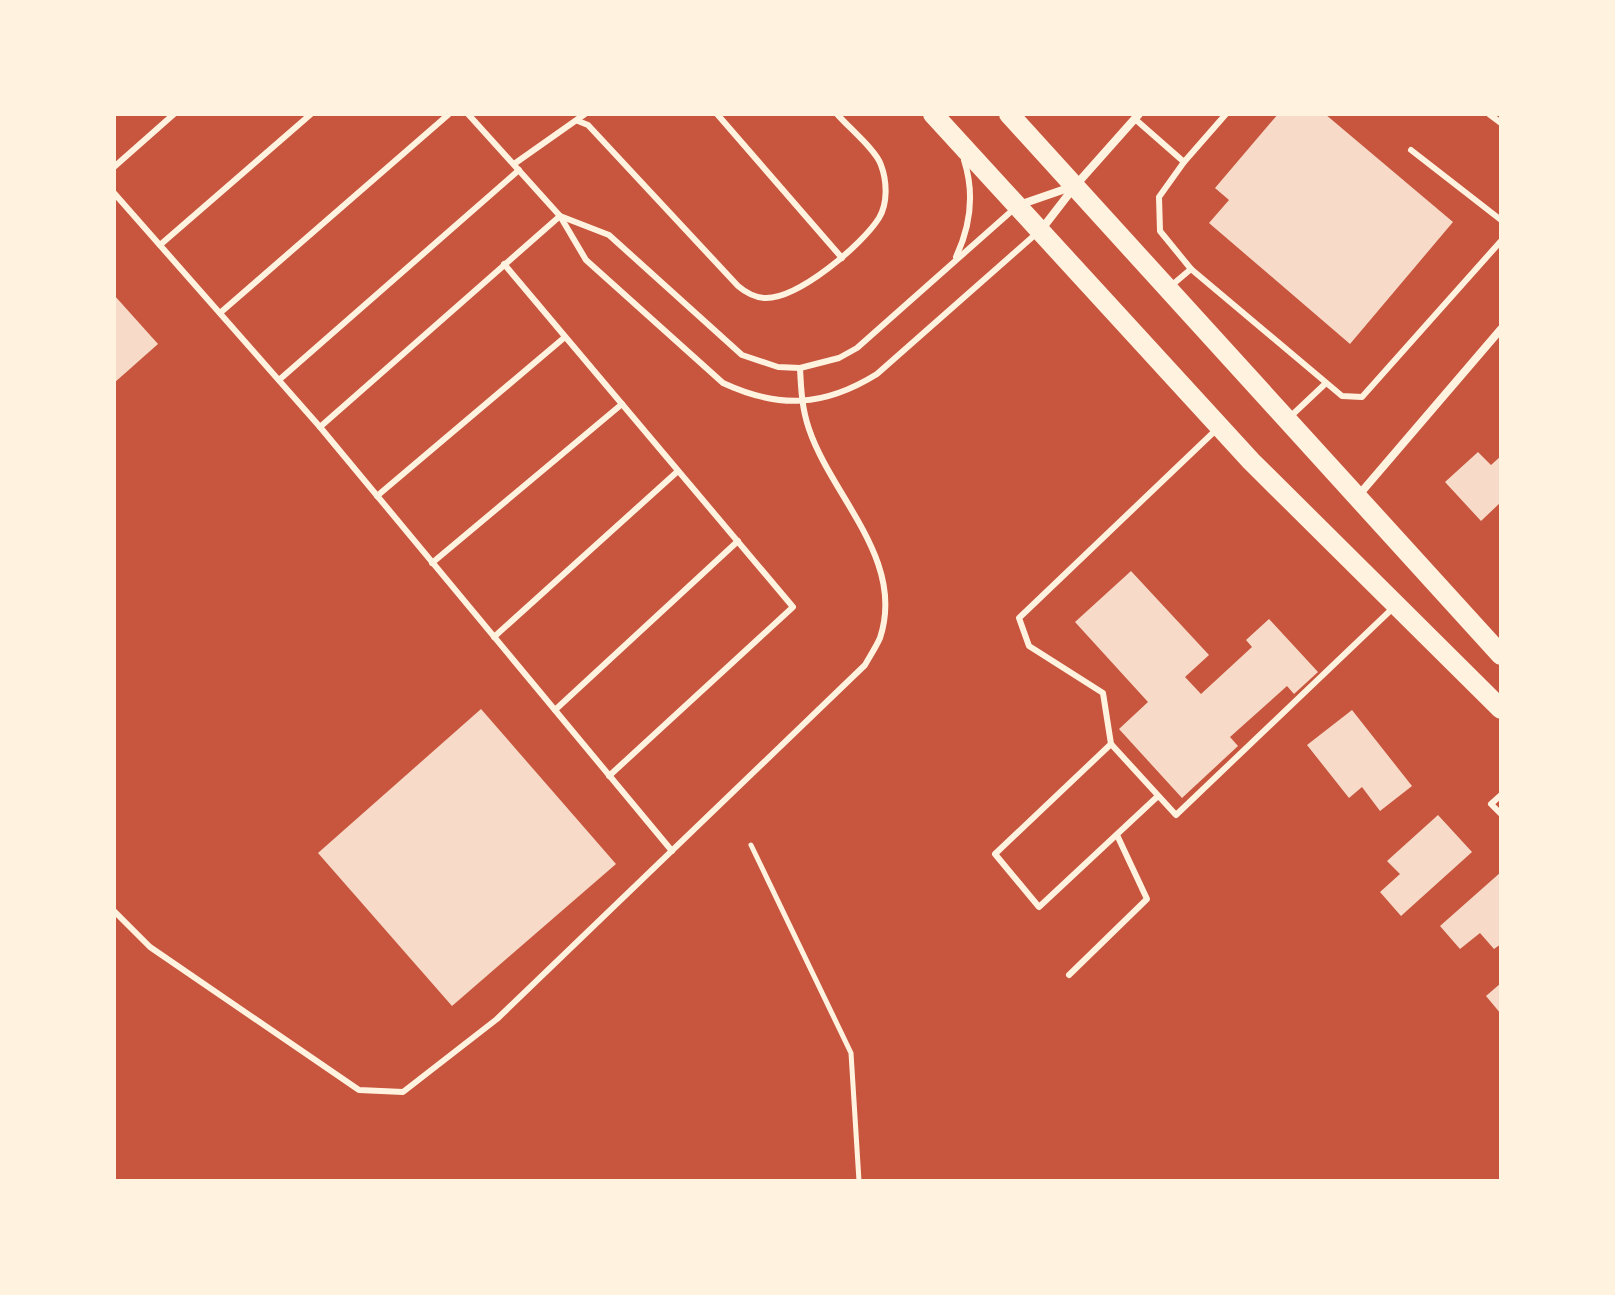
<svg xmlns="http://www.w3.org/2000/svg" width="1615" height="1295" font-family="'Public Sans',sans-serif">
  <style>
    .building { fill: #f7dbc8 }
    .lines { fill: none; stroke-linecap: round; stroke-linejoin: round }
    .path { stroke: #fff3e0; stroke-width: 5 }
    .service { stroke: #fff3e0; stroke-width: 6 }
    .minor { stroke: #fff3e0; stroke-width: 8 }
    .primary { stroke: #fff3e0; stroke-width: 20 }
  </style>
  <rect width="100%" height="100%" fill="#c8553d"/>
  <g class="building">
    <path d="M1278 114 1300 116 1302 114H1325L1453 222 1350 344 1209 223 1229 200 1215 188Z"/>
    <path d="M114 295 158 344 114 383Z"/>
    <path d="M1478 452 1491 465 1501 456V502L1481 521 1445 482Z"/>
    <path d="M1131 571 1209 655 1185 677 1201 694 1252 647 1246 640 1269 619 1318 672 1294 694 1287 686 1230 737 1238 746 1182 798 1119 729 1148 702 1075 622Z"/>
    <path d="M481 709 616 864 452 1006 318 853Z"/>
    <path d="M1352 710 1412 786 1380 811 1362 787 1349 798 1307 745Z"/>
    <path d="M1438 815 1472 852 1401 916 1380 892 1400 874 1387 861Z"/>
    <path d="M1501 872V944L1494 949 1480 933 1460 949 1440 926Z"/>
    <path d="M1501 983V1014L1486 996Z"/>
  </g>
  <g class="lines">
    <path class="path" d="M751 845 851 1053 859 1181"/>
    <g class="service">
      <path d="M468 114 560 216 586 260 723 383C779 409 824 407 877 374L1037 233"/>
      <path d="M717 114 842 258"/>
      <path d="M1226 114 1184 162 1159 197 1160 231 1191 269 1342 396 1362 397 1501 241"/>
      <path d="M1489 114 1501 123"/>
      <path d="M1135 119 1184 162"/>
      <path d="M578 121 588 125 738 286C745 292 756 298 766 298 799 298 862 245 879 218 888 203 887 181 881 165 876 150 848 127 837 114"/>
      <path d="M1411 150 1501 220"/>
      <path d="M514 164 585 114"/>
      <path d="M114 167 174 114"/>
      <path d="M114 193 320 427"/>
      <path d="M560 216 320 427 672 851"/>
      <path d="M560 216 609 235 742 355 778 367 800 368 839 358 857 348 1015 208"/>
      <path d="M160 245 311 114"/>
      <path d="M956 257C971 225 975 194 964 160"/>
      <path d="M504 264 793 607 609 776"/>
      <path d="M1172 285 1191 269"/>
      <path d="M220 313 449 114"/>
      <path d="M279 380 519 170"/>
      <path d="M1291 416 1326 383"/>
      <path d="M377 496 565 337"/>
      <path d="M432 563 622 404"/>
      <path d="M494 637 678 471"/>
      <path d="M555 710 738 541"/>
      <path d="M1111 744 1103 693 1029 646 1019 618 1218 428"/>
      <path d="M1501 795 1491 804 1501 814"/>
      <path d="M1158 796 1039 907 995 854 1111 744 1176 815 1393 608"/>
      <path d="M114 911 150 947 359 1090 403 1092 497 1019 865 665C870 656 876 647 880 638 906 560 832 497 809 429 802 409 801 389 800 368"/>
      <path d="M1069 975 1147 899 1117 835"/>
    </g>
    <g class="minor">
      <path d="M1019 205 1074 186"/>
      <path d="M1041 230 1075 186 1139 114"/>
      <path d="M1358 496 1501 329"/>
    </g>
    <g class="primary">
      <path d="M933 114 1251 461 1501 709"/>
      <path d="M1009 114 1501 655"/>
    </g>
  </g>
  <rect width="1615" height="1295" fill="none" stroke="#fff3e0" stroke-width="232"/>
</svg>
